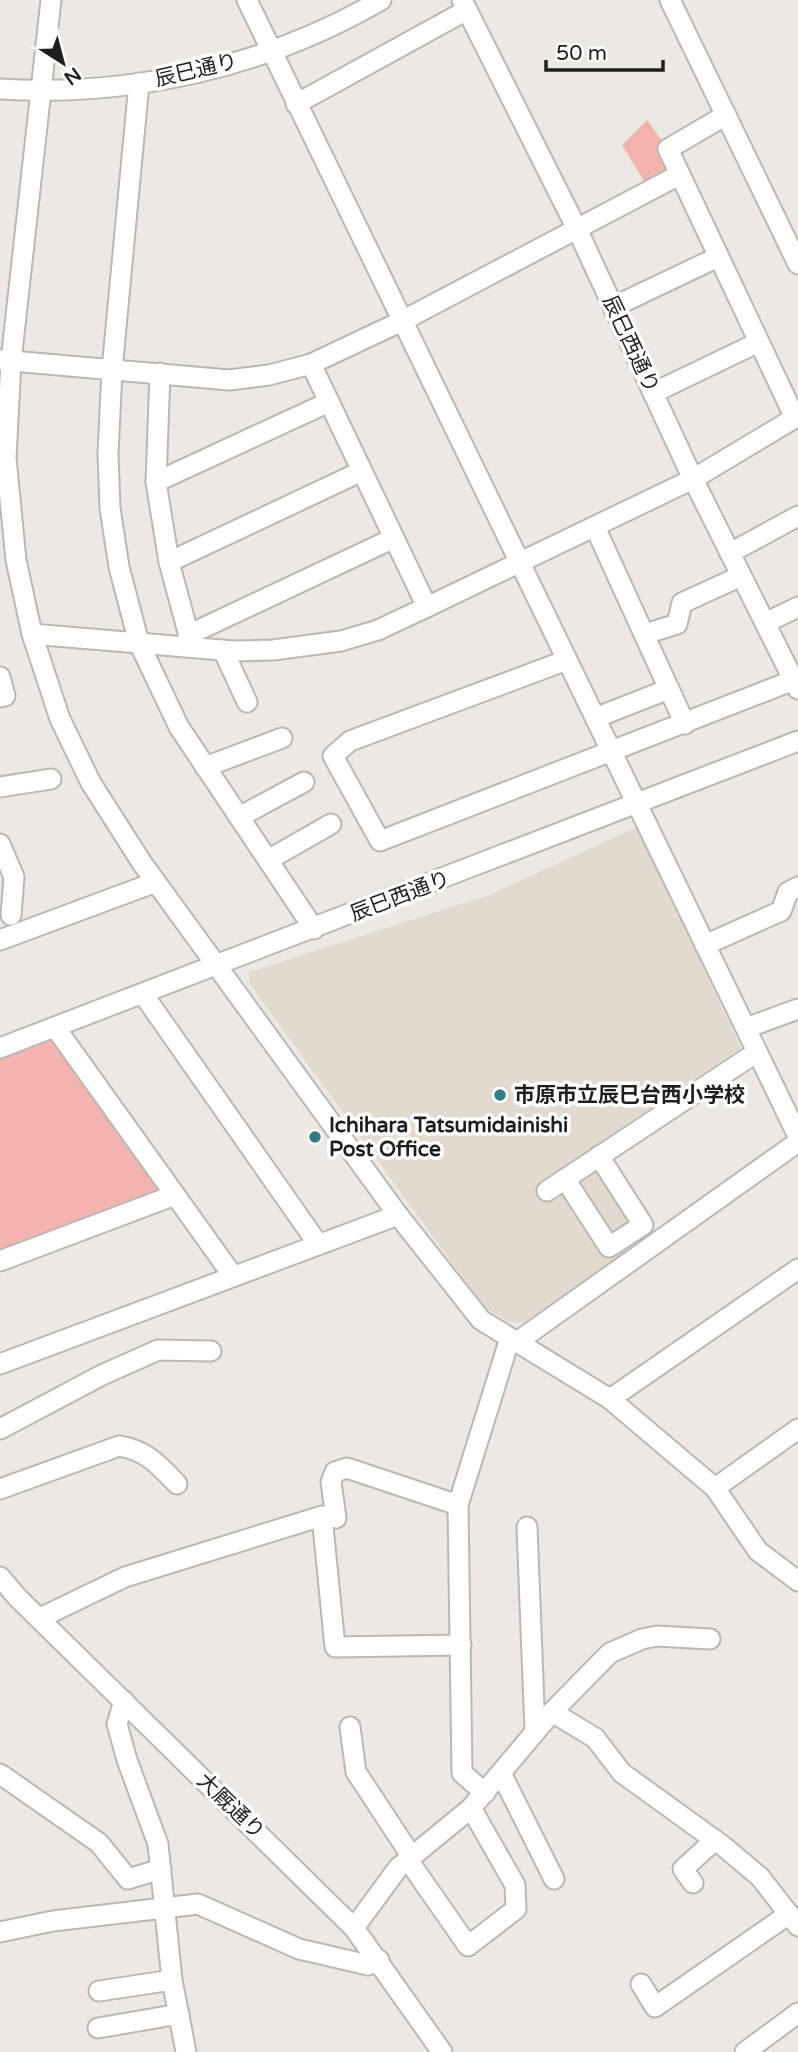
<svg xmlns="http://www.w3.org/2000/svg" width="798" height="2052" font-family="'Varela Round','Noto Sans JP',sans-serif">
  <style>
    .built { fill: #e3dacf }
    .green { fill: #f3b3af }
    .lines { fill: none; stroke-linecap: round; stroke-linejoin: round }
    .minor-casing { stroke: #bbb8b3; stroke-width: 23 }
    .minor { stroke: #fff; stroke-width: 19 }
    .poi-dot { fill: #347c84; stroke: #fff; stroke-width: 2.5 }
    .labels { text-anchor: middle; stroke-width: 7; stroke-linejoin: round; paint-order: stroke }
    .street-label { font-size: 21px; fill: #201e1d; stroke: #fff }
    .poi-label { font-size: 21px; font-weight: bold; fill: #201e1d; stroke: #fff; text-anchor: start }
  </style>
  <rect width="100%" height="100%" fill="#ece8e3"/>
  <path class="built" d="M637 827 741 1048 602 1141 654 1228 528 1323 508 1322 483 1306 250 984 249 972 489 895Z"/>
  <g class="green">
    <path d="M647 120 668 149 679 175 650 191 622 145Z"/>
    <path d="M55 1027 175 1195 0 1261V1048Z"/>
  </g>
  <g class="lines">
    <defs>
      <g id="minor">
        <path d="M51 0 11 361 6 458 16 560 32 634 60 719 91 783 142 863 398 1215 481 1320 610 1399 715 1488 758 1551 798 1581"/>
        <path d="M247 0 798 1136"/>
        <path d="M462 0 577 229 693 479 798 689"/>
        <path d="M670 0 798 264"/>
        <path d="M139 83 112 370 108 454 110 508 119 567 139 643 179 727 314 929"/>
        <path d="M0 89C132 97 266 67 381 0"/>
        <path d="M296 104 467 10"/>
        <path d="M726 115 668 149 795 418"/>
        <path d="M613 307 718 257"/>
        <path d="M0 360 229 380 269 375 311 364 402 321 679 175"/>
        <path d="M311 364 427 607"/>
        <path d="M160 373 156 482 169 562 192 647"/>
        <path d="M653 393 759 342"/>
        <path d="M156 482 329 402"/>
        <path d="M595 527 685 724"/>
        <path d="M730 553 798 516"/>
        <path d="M169 562 362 471"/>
        <path d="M765 623 798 607"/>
        <path d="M32 634 233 651 273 650 341 641 378 630 427 607 693 479 798 416"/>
        <path d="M645 634 677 624 682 603 741 576"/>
        <path d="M188 635 394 538"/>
        <path d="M223 650 247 702"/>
        <path d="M567 660 350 741 333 756 380 841 794 680"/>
        <path d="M0 677 5 696 0 697"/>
        <path d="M595 718 669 689"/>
        <path d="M205 767 282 738"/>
        <path d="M0 787 51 779"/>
        <path d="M239 817 304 782"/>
        <path d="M0 844 14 877 11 915"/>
        <path d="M268 860 331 824"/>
        <path d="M0 940 156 882"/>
        <path d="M705 945 781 911 788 892 798 887"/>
        <path d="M143 994 318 1244"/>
        <path d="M55 1027 233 1276"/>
        <path d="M746 1028 798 1009"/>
        <path d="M0 1048 798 741"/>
        <path d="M565 1179 609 1247 643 1225 599 1156"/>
        <path d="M547 1191 757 1052"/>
        <path d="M0 1261 175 1195"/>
        <path d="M517 1342 798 1142"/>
        <path d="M0 1364 398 1215"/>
        <path d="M610 1399 798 1269"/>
        <path d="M0 1429 102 1375 158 1350 211 1351"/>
        <path d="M715 1488 798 1429"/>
        <path d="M0 1489 119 1446C146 1450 159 1465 177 1484"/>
        <path d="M336 1518 331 1482 335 1472 347 1468 458 1505"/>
        <path d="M527 1527 535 1731"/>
        <path d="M0 1577 18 1598 354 1928 442 2052"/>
        <path d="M40 1618 125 1577 322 1516 335 1647 461 1645"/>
        <path d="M124 1701 117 1724 127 1760 158 1844 172 1980 186 2052"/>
        <path d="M552 1712 595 1738 622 1773 723 1846 760 1877 798 1926"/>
        <path d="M350 1727 356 1772 412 1857"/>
        <path d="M0 1774 99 1843 128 1879 161 1869"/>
        <path d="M502 1775 554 1879"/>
        <path d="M485 1793 462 1773 458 1505 510 1338"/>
        <path d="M408 1860 468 1946 516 1909 515 1885 471 1808"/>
        <path d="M693 1883 683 1869 715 1840"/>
        <path d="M354 1928 398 1868 471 1808 552 1712 610 1653 642 1639 657 1636 710 1639"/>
        <path d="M0 1932 53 1921 198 1904 299 1949 368 1965 379 1960"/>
        <path d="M641 1984 655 2007 789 1914"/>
        <path d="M99 1991 172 1980"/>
        <path d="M98 2028 179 2014"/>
        <path d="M745 2052 798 2013"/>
      </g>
    </defs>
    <use href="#minor" class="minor-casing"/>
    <use href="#minor" class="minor"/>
  </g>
  <g class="poi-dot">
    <circle cx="500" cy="1095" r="7"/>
    <circle cx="315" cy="1137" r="7"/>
  </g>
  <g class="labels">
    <g class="street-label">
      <text transform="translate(196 70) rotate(-13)" y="7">辰巳通り</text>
      <text transform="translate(631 344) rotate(65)" y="7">辰巳西通り</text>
      <text transform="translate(400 896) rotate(-21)" y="7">辰巳西通り</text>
      <text transform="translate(231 1806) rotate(44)" y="7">大厩通り</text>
    </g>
    <g class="poi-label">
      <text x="514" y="1102">市原市立辰巳台西小学校</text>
      <text x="329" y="1132">Ichihara Tatsumidainishi<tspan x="329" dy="24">Post Office</tspan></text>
    </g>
  </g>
  <g transform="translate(63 63) rotate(144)" stroke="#ffffff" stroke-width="5" paint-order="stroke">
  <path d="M0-5L12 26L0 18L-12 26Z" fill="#201e1d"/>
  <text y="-10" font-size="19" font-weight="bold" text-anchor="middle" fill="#201e1d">N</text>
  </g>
  <path d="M546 60v10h117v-10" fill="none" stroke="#201e1d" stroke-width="3.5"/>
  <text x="556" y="60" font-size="21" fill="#201e1d" stroke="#ffffff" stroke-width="5" paint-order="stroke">50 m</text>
</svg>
